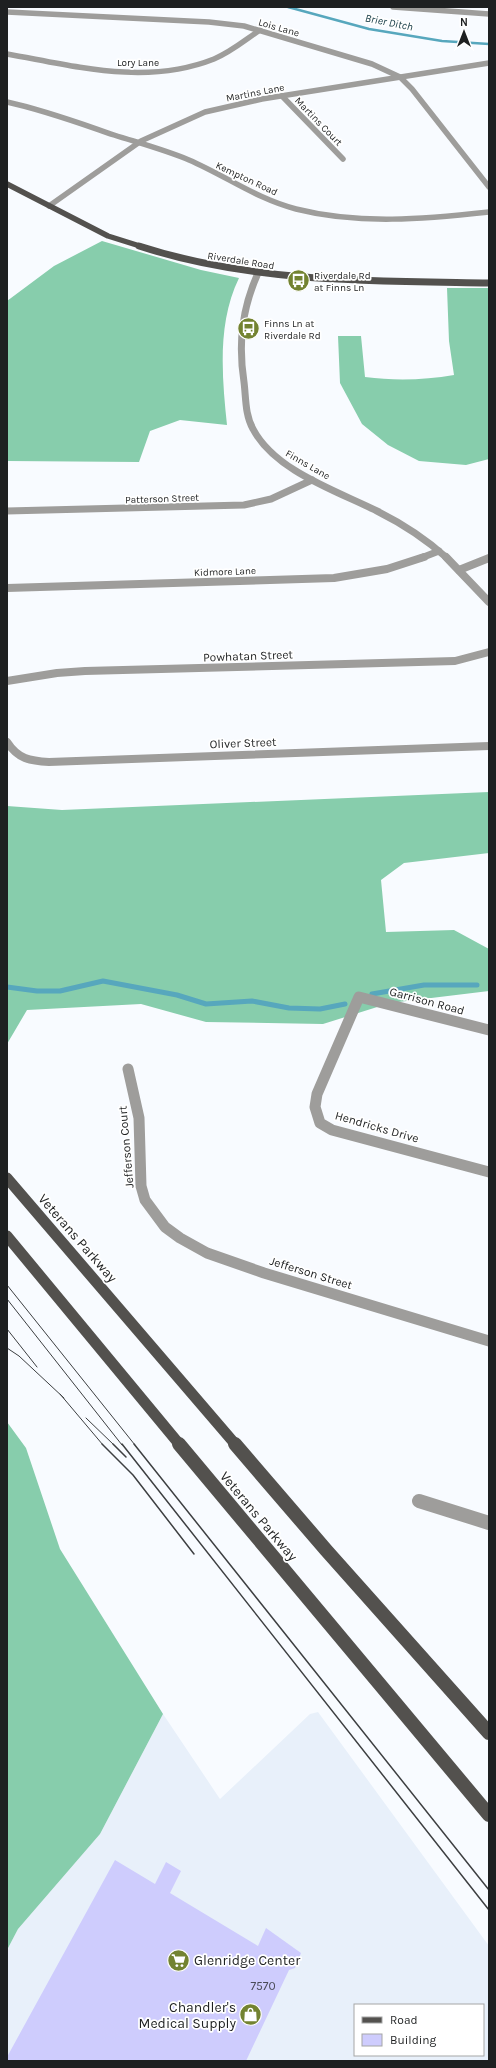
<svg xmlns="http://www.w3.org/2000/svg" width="496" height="2068" font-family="Karla,sans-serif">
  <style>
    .built { fill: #e8f0fa; fill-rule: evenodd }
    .forest { fill: #87cdac }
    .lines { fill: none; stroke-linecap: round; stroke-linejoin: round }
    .stream-far1 { stroke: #57a7bd; stroke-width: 2.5 }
    .stream { stroke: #57a7bd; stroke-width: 5 }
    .building { fill: #ceccfd }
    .minor-far4 { stroke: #9e9d9b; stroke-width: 5.5 }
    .minor-far3 { stroke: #9e9d9b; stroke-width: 7 }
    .minor-far2 { stroke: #9e9d9b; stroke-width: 8 }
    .minor-far1 { stroke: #9e9d9b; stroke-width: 11 }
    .minor { stroke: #9e9d9b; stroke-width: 14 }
    .major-far3 { stroke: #53514e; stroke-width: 5.5 }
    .major-far2 { stroke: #53514e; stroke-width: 7 }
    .major-far1 { stroke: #53514e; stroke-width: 11 }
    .major { stroke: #53514e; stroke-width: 14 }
    .tram-far1 { stroke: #3d3f41; stroke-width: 1 }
    .tram { stroke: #3d3f41; stroke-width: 1.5 }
    .labels { text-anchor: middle; stroke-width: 3.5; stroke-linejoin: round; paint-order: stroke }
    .far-street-label { font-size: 10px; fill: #1e2021; stroke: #fff }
    .far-poi-label { font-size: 10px; fill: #1e2021; stroke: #fff; text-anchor: start }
    .far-water-label { font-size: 11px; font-style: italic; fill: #0e353f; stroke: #fff }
    .street-label { font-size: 12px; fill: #1e2021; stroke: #fff }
    .near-number-label { font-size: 12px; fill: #4a4b58 }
    .near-street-label { font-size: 14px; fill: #1e2021; stroke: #fff }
    .near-poi-label { font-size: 14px; fill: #1e2021; stroke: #fff; text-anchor: start }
  </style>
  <rect width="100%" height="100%" fill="#f8fbff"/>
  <path class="built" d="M318 1712 489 1946V2061H7V1950L18 1929 100 1834 163 1714 220 1799 310 1714ZM355 2005H483V2055H355Z"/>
  <g class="forest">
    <path d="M102 241 201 270 239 278C217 323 222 377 227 425L180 420 150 431 139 462 7 461V301L54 266Z"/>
    <path d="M447 288H489V459L466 465 419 461 388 445 362 424 340 383 338 336H361L365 377C395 381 425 380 454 375L449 341Z"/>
    <path d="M489 792V853L404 863 381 880 386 932 454 930 489 949V991L390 1003 323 1024 206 1022 141 1004 27 1010 7 1044V806L62 810Z"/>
    <path d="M7 1422 26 1448 60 1549 163 1714 100 1834 18 1929 7 1950Z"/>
  </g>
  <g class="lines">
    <path class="stream-far1" d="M288 7 369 29 442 41 489 44"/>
    <g class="stream">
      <path d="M7 987 37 991H60L103 981 177 995 206 1004 252 1001 289 1008 320 1009 345 1004"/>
      <path d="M372 994 424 985H477"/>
    </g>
  </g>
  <path class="building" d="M115 1860 155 1884 166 1862 181 1871 170 1893 258 1946 266 1928 301 1953 295 1968 289 1970 246 2061H7V2057Z"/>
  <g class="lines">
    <g class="minor-far4">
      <path d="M393 7 489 14"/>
      <path d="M7 12 209 22 244 26 372 64 400 77 412 89 489 187"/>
      <path d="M7 54C75 66 146 86 214 59 231 52 245 40 260 30"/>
      <path d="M282 96 343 159"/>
      <path d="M7 102C44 110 79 123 114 135 139 143 165 150 189 160 226 176 257 199 296 209 359 225 425 219 489 212"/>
      <path d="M49 206 141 141 205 112 262 99 489 63"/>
    </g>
    <g class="minor-far3">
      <path d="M258 273C242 309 238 343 244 382 246 398 245 415 253 429 275 471 337 491 377 511 403 524 426 539 447 558"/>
      <path d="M7 511 244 505 271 499 312 480"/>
      <path d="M421 558 439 551"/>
    </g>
    <g class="minor-far2">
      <path d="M446 557 489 602"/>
      <path d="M459 570 489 558"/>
      <path d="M7 588 334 578 387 569 424 557"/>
      <path d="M7 681 57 673 85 671 455 661 489 652"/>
      <path d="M7 742C18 759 30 761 49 762L489 746"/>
    </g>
    <g class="minor-far1">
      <path d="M489 1030 359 997 317 1094 315 1107 320 1123 332 1130 489 1172"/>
      <path d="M128 1069 139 1118 141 1186 145 1200 165 1227 180 1238 207 1253 264 1273 489 1341"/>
    </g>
    <path class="minor" d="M419 1501 489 1523"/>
    <path class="major-far3" d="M7 184 108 236 143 247"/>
    <path class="major-far2" d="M139 246C253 283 371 281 489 283"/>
    <g class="major-far1">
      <path d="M7 1178 236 1445"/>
      <path d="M7 1236 180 1445"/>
    </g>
    <g class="major">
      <path d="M179 1444 489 1815"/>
      <path d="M235 1444 326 1550 489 1733"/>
    </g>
    <g class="tram-far1">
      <path d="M7 1285 135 1445"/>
      <path d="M7 1299 122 1445"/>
      <path d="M7 1329 37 1367"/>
      <path d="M7 1348 19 1356 64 1398"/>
      <path d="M60 1394 103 1445"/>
      <path d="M86 1418 114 1445"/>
    </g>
    <g class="tram">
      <path d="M102 1444 133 1475 194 1554"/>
      <path d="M113 1444 126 1457"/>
      <path d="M122 1444 489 1910"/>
      <path d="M134 1444 489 1890"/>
    </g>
  </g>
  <defs>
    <symbol id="bus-disc" viewBox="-11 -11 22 22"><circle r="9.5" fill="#738331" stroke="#fff"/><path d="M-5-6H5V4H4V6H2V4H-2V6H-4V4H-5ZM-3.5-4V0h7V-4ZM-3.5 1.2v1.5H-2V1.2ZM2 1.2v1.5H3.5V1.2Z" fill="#fff"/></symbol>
    <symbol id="supermarket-disc" viewBox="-11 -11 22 22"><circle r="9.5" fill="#738331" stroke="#fff"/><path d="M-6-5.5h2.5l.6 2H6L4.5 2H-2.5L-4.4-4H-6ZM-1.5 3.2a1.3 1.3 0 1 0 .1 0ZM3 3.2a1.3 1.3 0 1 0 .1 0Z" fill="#fff"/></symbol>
    <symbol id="shop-disc" viewBox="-11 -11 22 22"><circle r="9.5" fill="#738331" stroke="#fff"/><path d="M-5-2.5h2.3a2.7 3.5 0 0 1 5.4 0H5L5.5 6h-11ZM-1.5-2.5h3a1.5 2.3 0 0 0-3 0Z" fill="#fff"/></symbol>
  </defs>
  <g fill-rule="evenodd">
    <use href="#bus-disc" x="286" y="268" width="25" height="25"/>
    <use href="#bus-disc" x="236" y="316" width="25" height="25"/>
    <use href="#supermarket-disc" x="166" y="1948" width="25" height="25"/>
    <use href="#shop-disc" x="238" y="2002" width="25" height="25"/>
  </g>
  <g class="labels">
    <g class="far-street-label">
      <text transform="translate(279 27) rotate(16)" y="4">Lois Lane</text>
      <text x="138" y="66">Lory Lane</text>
      <text transform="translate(255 92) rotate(-11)" y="4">Martins Lane</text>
      <text transform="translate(319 121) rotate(46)" y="4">Martins Court</text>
      <text transform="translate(247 178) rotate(25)" y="4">Kempton Road</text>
      <text transform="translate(241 260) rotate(9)" y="4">Riverdale Road</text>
      <text transform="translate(308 464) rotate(30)" y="4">Finns Lane</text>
      <text transform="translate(162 498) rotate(-2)" y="4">Patterson Street</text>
      <text transform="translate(225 571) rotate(-2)" y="4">Kidmore Lane</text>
    </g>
    <g class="far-poi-label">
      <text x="314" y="279">Riverdale Rd<tspan x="314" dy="12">at Finns Ln</tspan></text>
      <text x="264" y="327">Finns Ln at<tspan x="264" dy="12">Riverdale Rd</tspan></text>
    </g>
    <g class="far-water-label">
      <text transform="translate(389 22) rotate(11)" y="4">Brier Ditch</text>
    </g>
    <g class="street-label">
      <text transform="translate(248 656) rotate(-2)" y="4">Powhatan Street</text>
      <text transform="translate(243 743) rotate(-2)" y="4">Oliver Street</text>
      <text transform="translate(427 1001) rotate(15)" y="4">Garrison Road</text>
      <text transform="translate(377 1127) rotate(16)" y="4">Hendricks Drive</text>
      <text transform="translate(126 1147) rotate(-95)" y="4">Jefferson Court</text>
      <text transform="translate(311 1273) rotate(17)" y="4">Jefferson Street</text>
    </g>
    <g class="near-number-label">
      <text x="263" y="1990">7570</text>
    </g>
    <g class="near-street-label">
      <text transform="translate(78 1238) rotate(49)" y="5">Veterans Parkway</text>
      <text transform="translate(259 1516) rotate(50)" y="5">Veterans Parkway</text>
    </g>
    <g class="near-poi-label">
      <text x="194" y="1965">Glenridge Center</text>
      <text x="236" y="2012" text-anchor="end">Chandler's<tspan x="236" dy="16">Medical Supply</tspan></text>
    </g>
  </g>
  <rect width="496" height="2068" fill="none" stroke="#1e2021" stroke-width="16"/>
  <rect x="354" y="2004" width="130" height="52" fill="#ffffff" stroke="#a5a6a6"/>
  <rect x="362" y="2017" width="20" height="6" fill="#53514e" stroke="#a5a6a6"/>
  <text x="390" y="2024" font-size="12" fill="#1e2021">Road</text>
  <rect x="362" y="2034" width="20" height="12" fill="#ceccfd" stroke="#a5a6a6"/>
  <text x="390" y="2044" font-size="12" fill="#1e2021">Building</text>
  <g transform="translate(464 32)" stroke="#ffffff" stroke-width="3" paint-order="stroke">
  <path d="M0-3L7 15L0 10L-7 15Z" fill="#1e2021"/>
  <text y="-6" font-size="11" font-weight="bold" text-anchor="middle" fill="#1e2021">N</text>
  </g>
</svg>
